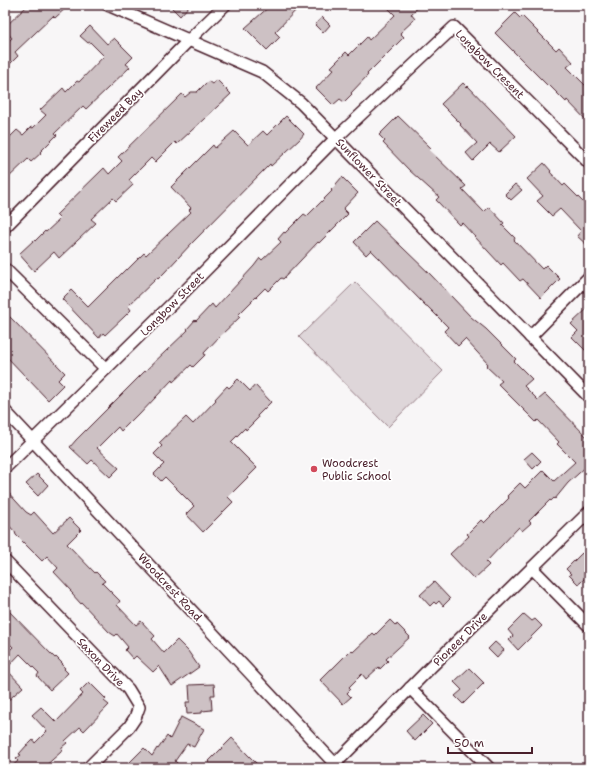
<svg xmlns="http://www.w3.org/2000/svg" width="594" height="773" font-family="'Shantell Sans',sans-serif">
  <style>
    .green { fill: #ded6d9; stroke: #947a82 }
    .building { fill: #cdc1c4; stroke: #4a1f2b }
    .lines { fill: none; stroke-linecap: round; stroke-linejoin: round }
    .minor-casing { stroke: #4a1f2b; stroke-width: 14 }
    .tertiary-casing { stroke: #4a1f2b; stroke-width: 17 }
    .minor { stroke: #fff; stroke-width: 11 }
    .tertiary { stroke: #fff; stroke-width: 14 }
    .poi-dot { fill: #d1495b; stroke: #fff; stroke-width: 1.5 }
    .labels { text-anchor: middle; stroke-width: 3.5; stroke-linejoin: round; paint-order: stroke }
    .street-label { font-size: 11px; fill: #4a1f2b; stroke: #fff }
    .poi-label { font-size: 11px; fill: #4a1f2b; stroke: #fff; text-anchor: start }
  </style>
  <rect width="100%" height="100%" fill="#f8f6f7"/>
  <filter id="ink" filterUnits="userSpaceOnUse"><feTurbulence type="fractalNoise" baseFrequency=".025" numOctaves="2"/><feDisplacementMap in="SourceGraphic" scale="8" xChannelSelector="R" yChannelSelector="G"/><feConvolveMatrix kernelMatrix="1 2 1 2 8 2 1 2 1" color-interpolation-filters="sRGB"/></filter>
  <g filter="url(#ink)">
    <path class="green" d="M355 282 443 371 388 427 299 337Z"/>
    <g class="building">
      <path d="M28 5H69L55 18 53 16 15 52 18 56 5 69V43L6 44 12 38 5 30V27Z"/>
      <path d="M169 5H190L180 16Z"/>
      <path d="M271 5H301L275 32 280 37 267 50 245 28Z"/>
      <path d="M385 5H421L411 14 415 19 400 33 404 37 367 74 368 75 351 93 352 94 344 102 340 99 333 105 316 88 334 69 331 67 346 52 349 55 367 37 369 40 395 15Z"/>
      <path d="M515 13 520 18 522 16 556 50 559 47 573 62 567 67 589 89V123L567 100 566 102 549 85 548 86 495 33Z"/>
      <path d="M322 17 330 25 323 33 315 25Z"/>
      <path d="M90 26 107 44 114 38 133 57 126 64 130 67 86 109 83 106 55 133 57 135 40 152 41 153 31 162 28 159 5 181V142L17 130 23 135 31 127 33 128 46 115 40 110 63 88 66 92 77 81 79 82 104 56 90 42 88 43 80 36Z"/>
      <path d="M217 80 231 94 177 144 175 142 155 162 151 158 129 180 133 185 116 201 113 198 91 219 96 223 59 258 54 252 34 271 19 254 34 240 35 241 45 231 46 232 60 219 56 215 104 168 109 174 122 161 118 157 182 94 185 97 191 92H197L208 81 212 84Z"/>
      <path d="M463 83 467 87 468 86 516 136 499 152 490 144 473 161 466 153 477 143 460 125 461 124 441 104Z"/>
      <path d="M286 116 304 134 300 139 271 166 270 164 192 243 164 273 158 279 157 278 128 306 131 310 124 317 105 335 103 333 99 338 62 299 71 290 88 307 126 269 127 270 144 253 146 255 191 212 189 210 191 208 171 187 213 145 215 148 234 131 248 145 263 131 267 135Z"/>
      <path d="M398 116 431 148 429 150 466 186 462 189 484 212 489 207 504 223 502 225 515 238 514 240 542 269 546 265 560 279 541 298 523 279 520 281 503 263 501 265 462 223 460 225 436 200 439 197 409 170 383 143 385 141 379 135Z"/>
      <path d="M544 163 551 171 550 172 563 186 565 184 589 208V247L577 236 581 231 560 209 552 216 537 201 543 196 527 179Z"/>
      <path d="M342 177 358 193 343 209 348 214 319 243 318 242 283 279 281 278 268 291 265 288 238 315 240 317 221 335 204 353 205 355 193 367 191 365 173 382 172 380 139 415 138 414 121 431 118 427 97 448 119 468 110 477 92 460 88 464 70 447 76 440 144 372 188 330 187 329 195 320 196 321 212 304 215 308 254 266 260 258 262 260 281 242 278 239 284 232 285 233 304 214 307 216 332 191 331 190 336 185V184Z"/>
      <path d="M515 184 522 190 511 200 505 194Z"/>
      <path d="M375 221 431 275 471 317 486 329 516 359 514 361 532 379 524 386 538 400 545 394 589 439V464L568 483 555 499 554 498 551 501 550 500 529 521 531 523 522 531 519 527 486 562 489 565 474 579 450 554 469 536 467 534 481 520 484 523 509 498 507 496 520 483 525 488 543 470 554 481 575 462 557 444 559 442 538 420 536 422 498 384 502 381 486 366 488 364 465 339 458 346 444 331 448 327 427 306H426L371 250 366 255 354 242Z"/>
      <path d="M589 307V354L572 337 578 331 571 324Z"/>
      <path d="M9 316 65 373 58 380 63 385 48 400 5 355V320Z"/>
      <path d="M238 379 250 391 255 385 271 402 257 416 258 418 246 430 245 428 231 442 257 468 228 497 233 502 203 532 186 514 194 506 165 477 161 481 154 474 164 464 154 454 162 446 159 443 186 417 193 424 216 400 215 399 227 386 229 388Z"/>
      <path d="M532 452 541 461 533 469 524 459Z"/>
      <path d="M37 474 48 485 38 496 26 484Z"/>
      <path d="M5 489 26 512 31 515 34 512 53 533 69 518 81 530 67 544 95 573 96 572 105 581 102 583 120 601 117 605 136 625 141 621 155 636 152 639 164 653 177 640 188 651 199 667 172 686 159 666 153 672 136 656 133 659 125 650 128 647 117 634 115 636 109 632 82 603 81 604 72 594H73L70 591 71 590 54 572 58 568 47 556 42 561 16 535 15 532 5 521Z"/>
      <path d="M582 553 589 560V574L580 583 578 584 569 575 571 574 566 569Z"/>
      <path d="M434 582 450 599 443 606 439 601 436 604 434 602 430 606 420 595Z"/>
      <path d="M5 607 55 658 56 657 63 664 62 665 65 668 64 669 68 673 50 690 37 676 39 673 20 654 6 669 23 687 5 703V655L13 647 5 639Z"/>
      <path d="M524 614 532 621 535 619 542 626 518 650 509 640 513 636 508 630Z"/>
      <path d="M390 620 396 626 397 624 410 637 386 659 388 661 380 669 379 667 366 679 362 674 349 687 351 689 347 693 351 697 343 704 320 680 331 669H332L351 650 353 652 373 633 375 635Z"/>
      <path d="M495 642 504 650 497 658 488 649Z"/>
      <path d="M469 668 484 683 463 704 455 696 462 690 454 682Z"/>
      <path d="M89 682 106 699 104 701 109 705 84 731 80 727 65 741 67 743 62 747 61 752 43 768H10L18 761 16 759 21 755 19 754 27 745H28L33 740 35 743 47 731 32 715 41 707 56 722 83 694 80 691Z"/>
      <path d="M214 684 215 695H211L212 710 202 711V713L187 714 186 702H190L189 685Z"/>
      <path d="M423 715 432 724 415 741 406 731Z"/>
      <path d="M181 717 204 729 194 747 187 744 175 761 182 768H124L144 748 152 756 157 748 158 749 167 736 170 739Z"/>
      <path d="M232 738 247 754 261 768H214L208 762Z"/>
    </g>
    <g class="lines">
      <defs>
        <g id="minor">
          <path d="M108 5 262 72 301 103 589 397"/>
          <path d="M5 227 189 40 225 5"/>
          <path d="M5 269 106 369"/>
          <path d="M530 337 589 277"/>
          <path d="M5 411 335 764 431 667 589 512"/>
          <path d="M5 468 185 291 336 138 454 27 589 163"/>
          <path d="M5 561 128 689 139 707 135 718 129 727 88 768"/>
          <path d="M532 568 589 626"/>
          <path d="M410 688 489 768"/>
        </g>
        <path id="tertiary" d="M332 768 335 764"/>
      </defs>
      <use href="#minor" class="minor-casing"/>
      <use href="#tertiary" class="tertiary-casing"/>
      <use href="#minor" class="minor"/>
      <use href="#tertiary" class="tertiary"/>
    </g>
  </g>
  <circle class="poi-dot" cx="314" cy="469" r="4"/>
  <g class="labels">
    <g class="street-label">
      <text transform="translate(490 64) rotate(45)" y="4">Longbow Cresent</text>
      <text transform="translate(115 115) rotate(-45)" y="4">Fireweed Bay</text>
      <text transform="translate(369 172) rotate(46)" y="4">Sunflower Street</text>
      <text transform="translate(172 304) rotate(-45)" y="4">Longbow Street</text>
      <text transform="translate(170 587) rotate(47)" y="4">Woodcrest Road</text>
      <text transform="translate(460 639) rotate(-45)" y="4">Pioneer Drive</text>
      <text transform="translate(101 662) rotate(46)" y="4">Saxon Drive</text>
    </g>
    <g class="poi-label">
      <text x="322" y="467">Woodcrest<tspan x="322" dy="13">Public School</tspan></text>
    </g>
  </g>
  <rect width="594" height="773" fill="none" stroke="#fff" stroke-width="20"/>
  <rect x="10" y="10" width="574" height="753" fill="none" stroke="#4a1f2b" stroke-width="1.5" filter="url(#ink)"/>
  <path d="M448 747v6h84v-6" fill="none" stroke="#4a1f2b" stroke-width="2"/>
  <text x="454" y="747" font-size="12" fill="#4a1f2b" stroke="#ffffff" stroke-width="3" paint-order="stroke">50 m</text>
</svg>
